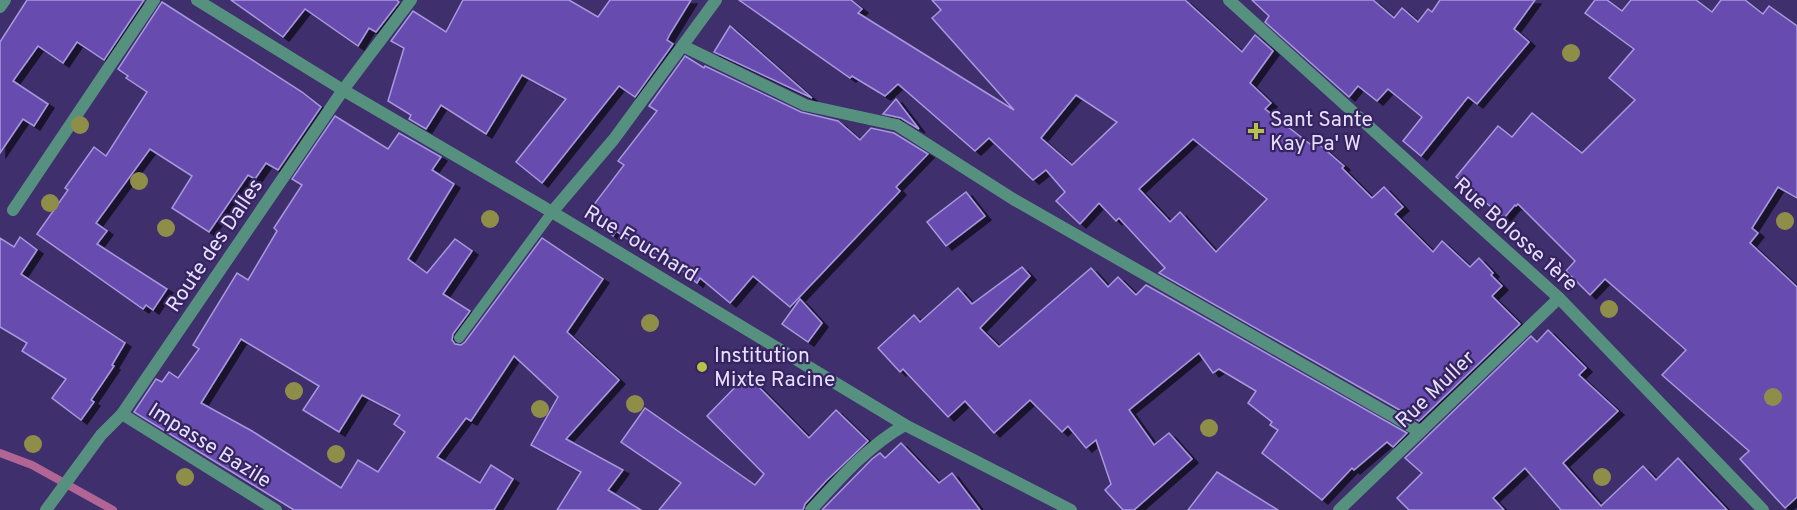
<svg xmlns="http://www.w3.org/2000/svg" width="1797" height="510" font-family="Overpass,sans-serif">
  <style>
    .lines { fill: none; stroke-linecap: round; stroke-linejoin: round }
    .stream { stroke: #b16594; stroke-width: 8 }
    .building { fill: #684caf; stroke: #a798df; stroke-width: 1.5; fill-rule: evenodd; filter: url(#shadow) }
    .lane { stroke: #569180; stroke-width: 10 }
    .street { stroke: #569180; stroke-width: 12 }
    .tree { fill: #8f8e49 }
    .poi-dot { fill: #b8c147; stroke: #362461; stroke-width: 2 }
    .labels { text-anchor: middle; stroke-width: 4.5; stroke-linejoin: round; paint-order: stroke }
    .poi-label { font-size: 21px; fill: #e5e0fe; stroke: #362461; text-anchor: start }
    .street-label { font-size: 21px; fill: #e5e0fe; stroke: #362461 }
  </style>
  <defs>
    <filter id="shadow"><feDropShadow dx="6" dy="4" stdDeviation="0" flood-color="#0009"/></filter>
  </defs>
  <rect width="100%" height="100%" fill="#402f6d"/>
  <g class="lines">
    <path class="stream" d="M0 453 32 465 113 510"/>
  </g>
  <g class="building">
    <path d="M27 0H144L104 60 77 42 63 63 38 46 13 81 48 104 34 126 23 119 0 153V42Z"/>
    <path d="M231 0H397L399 2 376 32 369 28 358 46 305 9 283 37Z"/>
    <path d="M463 0H569L598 17 610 0H691L670 34 667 40 673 44 635 97 619 86 542 183 516 162 566 99 522 75 486 134 441 105 426 129 409 119 411 115 388 101 404 48 391 41 413 11 446 32Z"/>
    <path d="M739 0H851L862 9 858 13 1014 110 932 18 941 10 932 0H1185L1242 52 1255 35 1273 51 1250 83 1271 103 1265 109 1310 144 1314 140 1344 166 1342 168 1372 198 1384 187 1403 207 1395 214 1433 252 1442 241 1470 267 1479 258 1493 273 1491 275 1502 286 1492 296 1520 324 1419 421 1159 273 1165 268 1119 218 1116 221 1099 203 1080 224 1056 201 1065 192 1046 170 1033 180 989 138 975 151 898 84 885 96 852 76 850 78ZM1076 95 1117 122 1072 165 1041 138ZM1193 139 1267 199 1216 252 1180 212 1170 222 1139 189Z"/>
    <path d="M1252 0H1373L1394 18 1402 8 1418 22 1428 9 1432 12 1440 0H1535L1514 29 1529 42 1477 104 1468 97 1421 156 1403 141 1422 117 1388 89 1377 101 1358 86 1349 97 1265 22 1269 16Z"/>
    <path d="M1595 0H1607L1622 11 1631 0H1696L1712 12 1721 0H1745L1763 14 1769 6 1797 26V198L1778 187 1752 228 1758 233 1750 243 1797 287V497L1785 508 1740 459 1749 451 1662 375 1686 350 1605 279 1590 295 1566 271 1575 261 1518 204 1516 206 1515 205 1504 218 1456 177 1498 126 1512 137 1532 113 1582 153 1635 100 1609 78 1634 49 1585 13Z"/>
    <path d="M162 2 302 92 321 107 278 170 266 163 255 179 248 175 209 232 172 208 192 176 150 149 96 223 107 231 97 244 167 289 153 310 146 305 143 309 37 234 68 190 65 188 94 147 106 156 147 92 126 78 128 76 118 69Z"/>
    <path d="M730 26 812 98 714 52Z"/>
    <path d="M685 56 704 68 705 66 801 112 838 121 860 140 871 128 894 133 928 154 896 187 900 191 790 307 753 276 730 303 700 278 697 283 662 254 657 260 616 231 613 236 586 215 624 165 618 161 657 111 649 106Z"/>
    <path d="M896 99 919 129 901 118 883 114Z"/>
    <path d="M335 116 388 149 399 133 441 157 432 170 454 184 408 259 427 273 455 239 472 251 443 294 470 311 453 334 452 340 455 344 461 345 465 342 542 238 603 279 567 332 619 380 566 439 623 470 608 490 641 510H557L581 472 531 445 558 397 514 356 471 421 466 418 437 457 480 483 491 465 513 479 494 510H294L134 412 156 379 162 382 169 372 178 378 199 349 193 345 237 273 248 280 277 231 274 228 302 185 292 179ZM241 339 319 386 303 410 339 432 362 395 400 415 394 424 405 432 378 472 358 460 341 488 252 431 201 403Z"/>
    <path d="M966 192 985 216 946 246 927 222Z"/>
    <path d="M20 237 37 250 21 274 125 343 112 365 114 366 91 400 94 402 81 420 52 398 66 379 22 351 27 343 0 327V238L14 247Z"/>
    <path d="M1022 267 1030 276 980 328 999 347 1091 268 1108 287 1118 277 1136 295 1146 285 1407 433 1393 447 1387 442 1354 470 1352 468 1322 500 1262 453 1278 430 1270 425 1272 422 1248 403 1256 391 1219 369 1213 373 1199 353 1129 410 1154 445 1169 433 1192 459 1134 510H1123L1105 490 1111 484 1096 440 1086 448 1068 426 1062 432 1030 400 994 433 965 401 948 417 903 369 900 372 878 348 914 315 920 322 958 288 972 304Z"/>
    <path d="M800 299 822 323 808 342 782 324Z"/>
    <path d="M1548 330 1586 368 1579 375 1618 411 1563 463 1601 506 1643 466 1656 480 1678 458 1727 510H1561L1525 468 1493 498 1504 510H1409L1397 498 1422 473 1405 458 1531 336 1537 342Z"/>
    <path d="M747 375 809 438 836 410 868 441 826 481 805 504 803 510H659L681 483 621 442 645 408 755 485 764 474 707 416Z"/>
    <path d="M901 443 939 483 952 473 980 510H822L872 459 880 453 885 458Z"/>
    <path d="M1217 472 1278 510H1188Z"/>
  </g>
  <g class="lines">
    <path class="lane" d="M459 338 552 212"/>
    <g class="street">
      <path d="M197 0 343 90 552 212 905 425 1071 510"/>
      <path d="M1229 0 1559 298 1763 510"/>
      <path d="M0 7 5 0"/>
      <path d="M683 46 805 105 897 125 1013 199 1419 431"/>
      <path d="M13 210 154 0"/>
      <path d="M552 212 614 139 716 0"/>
      <path d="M122 414 276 510"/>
      <path d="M46 510 101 435 122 414 343 90 411 0"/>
      <path d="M811 510C839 479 869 445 905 425"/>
      <path d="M1339 510 1559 298"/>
    </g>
  </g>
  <g class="tree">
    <circle cx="1571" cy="53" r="9"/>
    <circle cx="80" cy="125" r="9"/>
    <circle cx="139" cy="181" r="9"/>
    <circle cx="50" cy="203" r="9"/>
    <circle cx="490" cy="219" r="9"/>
    <circle cx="1785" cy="221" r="9"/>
    <circle cx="166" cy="228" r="9"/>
    <circle cx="1609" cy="309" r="9"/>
    <circle cx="650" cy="323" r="9"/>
    <circle cx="294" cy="391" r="9"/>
    <circle cx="1773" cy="397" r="9"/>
    <circle cx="635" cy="404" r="9"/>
    <circle cx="540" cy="409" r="9"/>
    <circle cx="1209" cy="428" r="9"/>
    <circle cx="33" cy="444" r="9"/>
    <circle cx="336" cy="454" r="9"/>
    <circle cx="185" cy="477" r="9"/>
    <circle cx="1602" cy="477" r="9"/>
  </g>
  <g class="poi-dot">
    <path d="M1253 122h6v6h6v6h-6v6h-6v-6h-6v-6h6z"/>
    <circle cx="702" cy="367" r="6"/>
  </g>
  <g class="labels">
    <g class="poi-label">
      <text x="1270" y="126">Sant Sante<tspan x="1270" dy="24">Kay Pa' W</tspan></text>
      <text x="714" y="362">Institution<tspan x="714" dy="24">Mixte Racine</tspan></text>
    </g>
    <g class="street-label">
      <text transform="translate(1516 234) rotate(42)" y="7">Rue Bolosse 1ère</text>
      <text transform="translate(641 243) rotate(31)" y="7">Rue Fouchard</text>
      <text transform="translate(214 245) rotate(-56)" y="7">Route des Dalles</text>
      <text transform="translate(1435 389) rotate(-44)" y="7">Rue Muller</text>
      <text transform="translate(210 445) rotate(32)" y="7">Impasse Bazile</text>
    </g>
  </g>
</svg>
